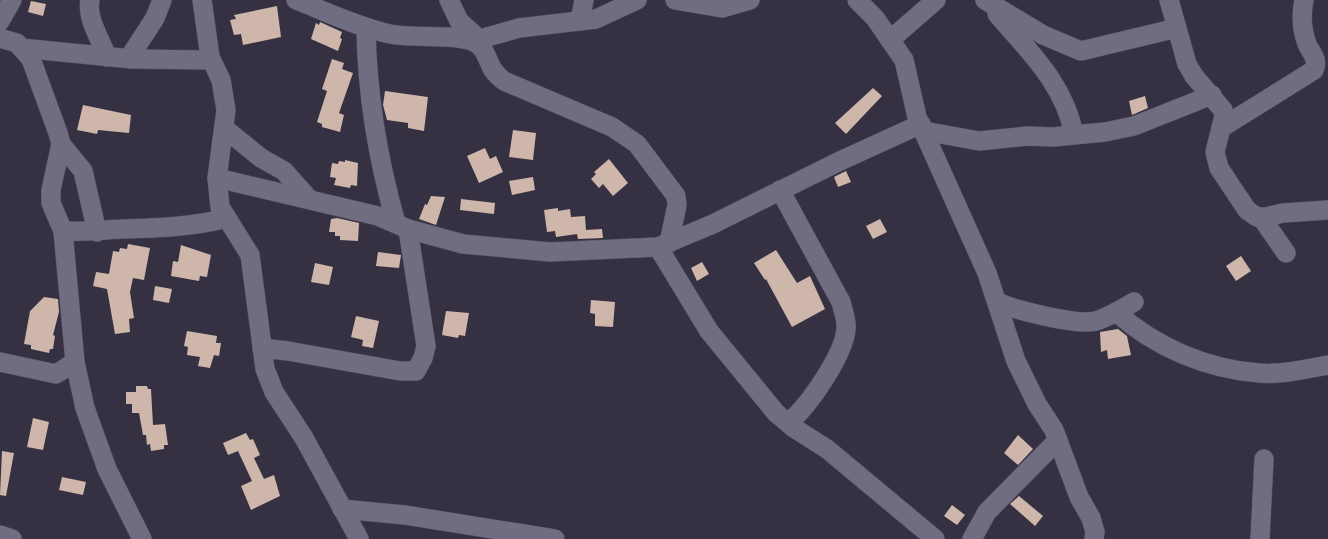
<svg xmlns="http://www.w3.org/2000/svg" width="1328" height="539" font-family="Georgia,serif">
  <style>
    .building { fill: #ceb7aa }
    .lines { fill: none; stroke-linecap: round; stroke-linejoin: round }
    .minor-casing { stroke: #535060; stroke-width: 20 }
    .minor { stroke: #706c81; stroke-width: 19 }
  </style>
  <rect width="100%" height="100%" fill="#353143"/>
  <g class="building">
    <path d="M31 1 46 4 43 16 28 12Z"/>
    <path d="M277 6 281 37 243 45 241 34 234 35 230 20 236 19 234 15Z"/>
    <path d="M320 22 342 32 340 38 342 39 338 51 311 39 316 23 319 25Z"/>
    <path d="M332 59 344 63 342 69 353 73 339 113 344 115 340 132 322 127V124L317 122 327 91 322 89Z"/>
    <path d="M873 88 882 96 846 134 835 123Z"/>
    <path d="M385 91 428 97 424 131 408 128V123L387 120 383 105Z"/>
    <path d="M1145 96 1148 108 1132 115 1129 101Z"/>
    <path d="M83 105 131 115 129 133 98 130 97 134 77 130Z"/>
    <path d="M513 130 536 133 533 160 509 157Z"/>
    <path d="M485 148 490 159 496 156 503 172 479 183 467 156Z"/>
    <path d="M609 159 628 183 613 196 603 184 599 188 591 179 596 174 594 172Z"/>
    <path d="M345 160 358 163 357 186 351 185 350 188 334 185 336 178 330 177 332 163 338 164 339 161 345 162Z"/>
    <path d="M846 171 851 182 838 187 834 177Z"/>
    <path d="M533 177 535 190 512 195 509 181Z"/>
    <path d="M431 196 445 197 436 225 419 219 425 204 427 205Z"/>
    <path d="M461 199 495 203 494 214 460 210Z"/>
    <path d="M558 208V211L570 209 571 217 585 216 586 230 602 229 603 238 578 239 577 234 556 237 555 231 547 232 544 210Z"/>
    <path d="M337 218 359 223 358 241 340 240V236H335V232H329L331 219Z"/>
    <path d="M880 219 887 232 873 239 866 226Z"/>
    <path d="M128 244 150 248 144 280 133 278 130 292 134 318 129 319 130 332 115 334 107 289 93 286 96 272 109 274 113 251 119 252 120 248 127 249Z"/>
    <path d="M181 245 211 255 207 277 200 276 199 281 171 276 173 261 178 262Z"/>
    <path d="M776 250 797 283 810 276 825 309 792 327 766 279 765 280 754 263Z"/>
    <path d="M378 252 401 255 399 268 376 266Z"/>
    <path d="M1241 256 1251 271 1236 281 1226 266Z"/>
    <path d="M702 262 709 274 697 281 691 268Z"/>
    <path d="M315 263 333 267 329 285 311 282Z"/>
    <path d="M155 286 172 289 169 303 153 300Z"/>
    <path d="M44 297 58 299 59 312 53 335 55 336 53 349H50L49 353 31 349V345L24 344 30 311Z"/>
    <path d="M591 300 615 302 613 327 595 326V314L590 313Z"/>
    <path d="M446 311 469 313 465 336 459 335 458 338 442 335Z"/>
    <path d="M356 316 379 321 373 348 362 346 363 340 351 337Z"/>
    <path d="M1118 329 1127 336 1131 355 1108 359 1107 350 1101 352 1100 332Z"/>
    <path d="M187 331 217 336 216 343H221L219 356 214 355 210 368 198 366 200 357 187 355 188 347 184 346Z"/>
    <path d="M136 386H147L148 389H151L153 425 165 424 168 445H164V449L151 451 150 444 147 445 146 435H143L139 413H132V404H126V392H136Z"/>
    <path d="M33 418 49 422 43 450 27 447Z"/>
    <path d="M246 433 250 440 253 439 260 455 254 458 264 479 274 475 280 496 251 510 241 486 252 481 238 451 228 455 223 443Z"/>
    <path d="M1018 435 1033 449 1018 465 1004 453Z"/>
    <path d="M2 451 14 453 6 496 0 495Z"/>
    <path d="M62 477 86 482 83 495 59 490Z"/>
    <path d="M1019 496 1043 516 1035 526 1010 504Z"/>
    <path d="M952 505 965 515 957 525 944 516Z"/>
  </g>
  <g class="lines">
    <defs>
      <g id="minor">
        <path d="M90 0C86 18 101 40 107 57"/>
        <path d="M202 0 210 57 221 80 226 110 217 178 220 207 250 255 265 369 274 392 304 438 359 539"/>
        <path d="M296 0C327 12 358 27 390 34 413 39 457 33 474 42 486 48 487 60 493 70 496 74 500 78 504 81L612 127 637 144 676 196 677 205 669 243"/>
        <path d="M449 0 459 21 479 39"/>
        <path d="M675 0 722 8 750 0"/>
        <path d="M857 0 875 18 904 60 917 117 987 273 1016 361 1037 404 1054 430 1079 497 1091 518 1095 532 1094 539"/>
        <path d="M985 0 1043 35 1081 51 1177 28"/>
        <path d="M1169 0 1187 64 1194 76 1223 110 1224 116 1215 152 1219 168 1247 210 1257 217H1266L1283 213 1328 210"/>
        <path d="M997 14C1029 51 1065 85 1074 135"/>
        <path d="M0 21 12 0"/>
        <path d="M580 21 584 0"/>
        <path d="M366 28C367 94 378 160 396 223"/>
        <path d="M0 38 17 43 31 59 58 133 61 144 51 190V203L63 231 75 362 85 408 107 469 142 539"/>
        <path d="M890 40 936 0"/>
        <path d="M473 41 519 28 596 19 637 0"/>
        <path d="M21 48 132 59 211 60"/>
        <path d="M129 58 155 18 162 0"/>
        <path d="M224 128 261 158 284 171 309 199"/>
        <path d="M1221 128 1314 70C1319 59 1311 53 1307 44 1302 30 1301 14 1304 0"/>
        <path d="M924 131 979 141 1028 136 1053 137 1105 132 1134 126 1212 95"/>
        <path d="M61 144 83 171 97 232"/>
        <path d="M217 178 378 216 408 229 463 244 550 252 658 247 713 224 840 161 921 124"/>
        <path d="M780 190 841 302C843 311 847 320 846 329 844 355 808 407 788 423"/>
        <path d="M1261 217 1286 253"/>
        <path d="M63 231C83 232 102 230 122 229 158 228 192 227 227 218"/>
        <path d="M658 247 709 331 776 413 794 428 827 449 935 539"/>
        <path d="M997 302C1015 310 1077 326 1096 321 1109 317 1122 309 1134 302"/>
        <path d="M1116 312C1155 347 1206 369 1259 373 1281 375 1306 369 1328 365"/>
        <path d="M262 348 288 351 400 371H416L423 358 426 346 408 229"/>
        <path d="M0 362 56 374 75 362"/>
        <path d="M342 509 405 515 555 539"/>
        <path d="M0 535 12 539"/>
        <path d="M972 539 987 512 1058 440"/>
        <path d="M1260 539 1264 459"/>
      </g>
    </defs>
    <use href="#minor" class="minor-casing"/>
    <use href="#minor" class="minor"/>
  </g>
</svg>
